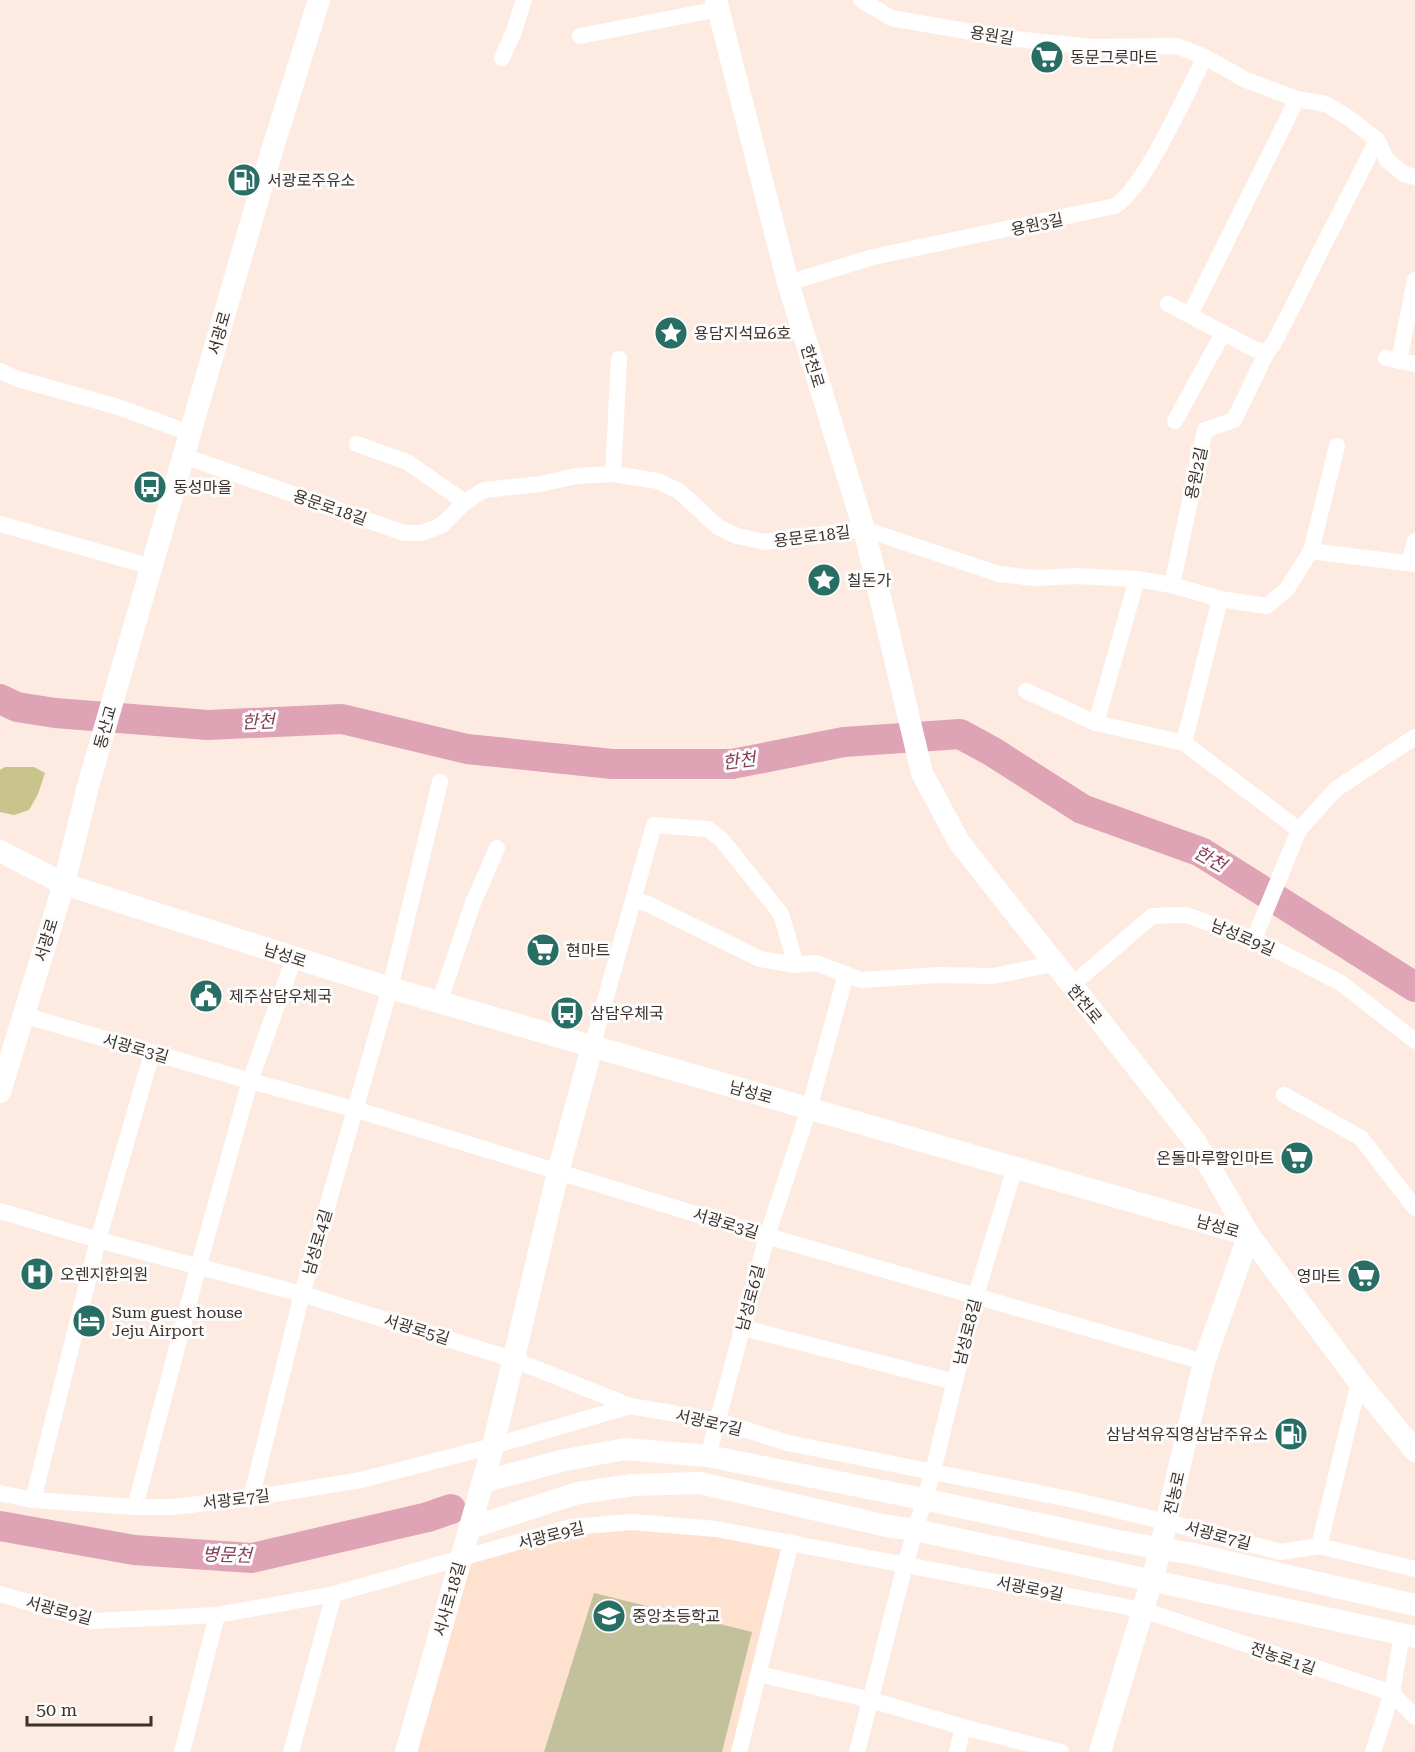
<svg xmlns="http://www.w3.org/2000/svg" width="1415" height="1752" font-family="'Roboto Serif','Noto Sans KR',serif">
  <style>
    .built { fill: #ffe1d0 }
    .green { fill: #c3c09c }
    .forest { fill: #c8c48c }
    .lines { fill: none; stroke-linecap: round; stroke-linejoin: round }
    .river { stroke: #dea3b5; stroke-width: 30 }
    .street { stroke: #fff; stroke-width: 16 }
    .secondary { stroke: #fff; stroke-width: 22 }
    .labels { text-anchor: middle; stroke-width: 6; stroke-linejoin: round; paint-order: stroke }
    .street-label { font-size: 16px; fill: #3c312b; stroke: #fcfcfc }
    .poi-label { font-size: 16px; fill: #3c312b; stroke: #fcfcfc; text-anchor: start }
    .water-label { font-size: 18px; font-style: italic; fill: #843c56; stroke: #fcfcfc }
  </style>
  <rect width="100%" height="100%" fill="#fdebe1"/>
  <path class="built" d="M632 1522 791 1542 739 1752H406L461 1559Z"/>
  <path class="green" d="M594 1593 752 1632 722 1752H544Z"/>
  <path class="forest" d="M5 767H34L45 773 38 794 29 810 14 815 0 812V770Z"/>
  <g class="lines">
    <g class="river">
      <path d="M0 699 17 707 55 713 208 725 342 719 467 749 612 764H732L844 742 960 734 993 752 1082 809 1201 852 1415 987"/>
      <path d="M0 1526 134 1550 252 1558 428 1517 451 1509"/>
    </g>
    <g class="street">
      <path d="M861 0 891 18 1006 38 1091 47 1177 46 1205 57 1246 80 1297 99 1326 104 1349 118 1377 140 1387 160 1404 174 1415 177"/>
      <path d="M580 36 719 9"/>
      <path d="M502 58 513 34 524 0"/>
      <path d="M788 283 873 257 1115 206C1146 186 1186 93 1205 57"/>
      <path d="M1168 304 1256 350 1267 352 1274 343 1377 140"/>
      <path d="M1190 315 1297 99"/>
      <path d="M1386 358 1415 364"/>
      <path d="M1399 361 1415 280"/>
      <path d="M0 371 18 379 115 406 190 433"/>
      <path d="M1175 421 1223 333"/>
      <path d="M357 444 407 462 465 502"/>
      <path d="M184 456 404 533H422L442 525 465 502 484 490 541 484 576 476 613 474 658 481 679 491 718 527 737 536 765 542 864 529 999 574 1034 578 1077 576 1137 579 1172 585 1220 599 1267 606 1287 589 1311 551 1415 564"/>
      <path d="M613 474 619 359"/>
      <path d="M0 524 152 567"/>
      <path d="M1311 551 1337 446"/>
      <path d="M1409 563 1415 541"/>
      <path d="M1172 585 1205 430 1234 420 1267 352"/>
      <path d="M1026 691 1096 723 1184 743 1299 830"/>
      <path d="M1096 723 1137 579"/>
      <path d="M1184 743 1220 599"/>
      <path d="M634 900 648 904 760 959 796 965 816 963 861 980 937 975 993 976 1053 964"/>
      <path d="M1254 939 1299 830 1336 789 1415 737"/>
      <path d="M1071 986 1152 916 1186 915 1254 939 1341 983 1415 1041"/>
      <path d="M439 1003 473 903 497 848"/>
      <path d="M23 1015 250 1081 354 1109 767 1236 1204 1362"/>
      <path d="M592 1047 654 825 708 829 722 840 781 914 796 965"/>
      <path d="M1284 1095 1361 1138 1415 1208"/>
      <path d="M0 1211 98 1240 302 1294 512 1359 630 1406"/>
      <path d="M743 1328 955 1382"/>
      <path d="M708 1456 767 1236 809 1109 846 974"/>
      <path d="M0 1493 33 1500 135 1507H173L251 1498 361 1480 493 1446 630 1406 718 1421 788 1443 1074 1500 1167 1522 1281 1552 1319 1546 1415 1569"/>
      <path d="M251 1498 302 1294 390 988 440 782"/>
      <path d="M33 1500 98 1240 152 1053"/>
      <path d="M135 1507 198 1268 250 1081 294 958"/>
      <path d="M1319 1546 1359 1382"/>
      <path d="M0 1594 91 1621 217 1615 334 1594 571 1527 632 1522 716 1529 1143 1610 1392 1693 1415 1717"/>
      <path d="M759 1674 871 1700 963 1727 1061 1752"/>
      <path d="M182 1752 217 1615"/>
      <path d="M291 1752 334 1594"/>
      <path d="M739 1752 791 1542"/>
      <path d="M857 1752 905 1565 933 1471 976 1295 1015 1167"/>
      <path d="M957 1752 963 1727"/>
      <path d="M1373 1752 1392 1693 1402 1634"/>
    </g>
    <g class="secondary">
      <path d="M716 0 788 283 864 529 922 773 959 842 1195 1141 1249 1235 1359 1382 1415 1451"/>
      <path d="M0 851 64 884 390 988 1249 1235"/>
      <path d="M0 1092 64 884 88 786 270 157 319 0"/>
      <path d="M482 1482 565 1460 625 1449 708 1456 923 1499 1118 1541 1193 1554 1415 1605"/>
      <path d="M470 1528 578 1493 633 1485 700 1483 887 1526 915 1530 1415 1637"/>
      <path d="M406 1752 493 1446 558 1172 592 1047"/>
      <path d="M1100 1752 1156 1566 1204 1362 1249 1235"/>
    </g>
  </g>
  <defs>
    <symbol id="supermarket-disc" viewBox="-11 -11 22 22"><circle r="9.5" fill="#286e64" stroke="#fcfcfc"/><path d="M-6-5.5h2.5l.6 2H6L4.5 2H-2.5L-4.4-4H-6ZM-1.5 3.2a1.3 1.3 0 1 0 .1 0ZM3 3.2a1.3 1.3 0 1 0 .1 0Z" fill="#fff"/></symbol>
    <symbol id="fuel-disc" viewBox="-11 -11 22 22"><circle r="9.5" fill="#286e64" stroke="#fcfcfc"/><path d="M-5.5-6h7V0h2V4h1.3V-2.5L3-4.5l.8-.8L6-3V5H2.5V1h-1V6h-7ZM-4.2-4.7v3.2H.2V-4.7Z" fill="#fff"/></symbol>
    <symbol id="sight-disc" viewBox="-11 -11 22 22"><circle r="9.5" fill="#286e64" stroke="#fcfcfc"/><path d="M0-6L1.8-2.2L6-1.7L2.9 1.2L3.7 5.4L0 3.3L-3.7 5.4L-2.9 1.2L-6-1.7L-1.8-2.2Z" fill="#fff"/></symbol>
    <symbol id="bus-disc" viewBox="-11 -11 22 22"><circle r="9.5" fill="#286e64" stroke="#fcfcfc"/><path d="M-5-6H5V4H4V6H2V4H-2V6H-4V4H-5ZM-3.5-4V0h7V-4ZM-3.5 1.2v1.5H-2V1.2ZM2 1.2v1.5H3.5V1.2Z" fill="#fff"/></symbol>
    <symbol id="civic-disc" viewBox="-11 -11 22 22"><circle r="9.5" fill="#286e64" stroke="#fcfcfc"/><path d="M-.6-6.5H3V-4.5H.6V-3L4-1V1h2V6H-6V1h2V-1L-.6-3ZM-1.2 2.5V6h2.4V2.5Z" fill="#fff"/></symbol>
    <symbol id="hospital-disc" viewBox="-11 -11 22 22"><circle r="9.5" fill="#286e64" stroke="#fcfcfc"/><path d="M-5-5h3v3.5h4V-5h3V5h-3V1.5h-4V5h-3Z" fill="#fff"/></symbol>
    <symbol id="hotel-disc" viewBox="-11 -11 22 22"><circle r="9.5" fill="#286e64" stroke="#fcfcfc"/><path d="M-6-4.5h1.5V1H6V5H4.5V3h-9V5H-6ZM-4 0a1.8 1.8 0 1 1 3.6 0ZM.5 0V-2.5h3Q6-2.5 6 0Z" fill="#fff"/></symbol>
    <symbol id="school-disc" viewBox="-11 -11 22 22"><circle r="9.5" fill="#286e64" stroke="#fcfcfc"/><path d="M0-5L7-2L0 1L-7-2ZM-4 1L0 2.5L4 1V4Q0 6-4 4Z" fill="#fff"/></symbol>
  </defs>
  <g fill-rule="evenodd">
    <use href="#supermarket-disc" x="1028" y="38" width="38" height="38"/>
    <use href="#fuel-disc" x="225" y="161" width="38" height="38"/>
    <use href="#sight-disc" x="652" y="314" width="38" height="38"/>
    <use href="#bus-disc" x="131" y="468" width="38" height="38"/>
    <use href="#sight-disc" x="805" y="561" width="38" height="38"/>
    <use href="#supermarket-disc" x="524" y="931" width="38" height="38"/>
    <use href="#civic-disc" x="187" y="977" width="38" height="38"/>
    <use href="#bus-disc" x="548" y="994" width="38" height="38"/>
    <use href="#supermarket-disc" x="1278" y="1139" width="38" height="38"/>
    <use href="#hospital-disc" x="18" y="1255" width="38" height="38"/>
    <use href="#supermarket-disc" x="1345" y="1257" width="38" height="38"/>
    <use href="#hotel-disc" x="70" y="1302" width="38" height="38"/>
    <use href="#fuel-disc" x="1272" y="1415" width="38" height="38"/>
    <use href="#school-disc" x="590" y="1597" width="38" height="38"/>
  </g>
  <g class="labels">
    <g class="street-label">
      <text transform="translate(992 35) rotate(9)" y="6">용원길</text>
      <text transform="translate(1037 224) rotate(-12)" y="6">용원3길</text>
      <text transform="translate(219 333) rotate(-74)" y="6">서광로</text>
      <text transform="translate(813 366) rotate(73)" y="6">한천로</text>
      <text transform="translate(1196 473) rotate(-78)" y="6">용원2길</text>
      <text transform="translate(330 507) rotate(19)" y="6">용문로18길</text>
      <text transform="translate(812 536) rotate(-7)" y="6">용문로18길</text>
      <text transform="translate(105 727) rotate(-74)" y="6">동산교</text>
      <text transform="translate(1243 937) rotate(23)" y="6">남성로9길</text>
      <text transform="translate(46 940) rotate(-73)" y="6">서광로</text>
      <text transform="translate(285 955) rotate(18)" y="6">남성로</text>
      <text transform="translate(1085 1004) rotate(51)" y="6">한천로</text>
      <text transform="translate(136 1048) rotate(16)" y="6">서광로3길</text>
      <text transform="translate(751 1092) rotate(16)" y="6">남성로</text>
      <text transform="translate(726 1223) rotate(17)" y="6">서광로3길</text>
      <text transform="translate(1218 1226) rotate(16)" y="6">남성로</text>
      <text transform="translate(317 1242) rotate(-74)" y="6">남성로4길</text>
      <text transform="translate(750 1298) rotate(-75)" y="6">남성로6길</text>
      <text transform="translate(417 1329) rotate(17)" y="6">서광로5길</text>
      <text transform="translate(967 1332) rotate(-76)" y="6">남성로8길</text>
      <text transform="translate(709 1422) rotate(13)" y="6">서광로7길</text>
      <text transform="translate(1174 1493) rotate(-77)" y="6">전농로</text>
      <text transform="translate(236 1499) rotate(-7)" y="6">서광로7길</text>
      <text transform="translate(551 1535) rotate(-14)" y="6">서광로9길</text>
      <text transform="translate(1218 1535) rotate(15)" y="6">서광로7길</text>
      <text transform="translate(1030 1588) rotate(11)" y="6">서광로9길</text>
      <text transform="translate(449 1599) rotate(-74)" y="6">서사로18길</text>
      <text transform="translate(59 1610) rotate(15)" y="6">서광로9길</text>
      <text transform="translate(1283 1658) rotate(19)" y="6">전농로1길</text>
    </g>
    <g class="poi-label">
      <text x="1070" y="63">동문그릇마트</text>
      <text x="267" y="186">서광로주유소</text>
      <text x="694" y="339">용담지석묘6호</text>
      <text x="173" y="493">동성마을</text>
      <text x="847" y="586">칠돈가</text>
      <text x="566" y="956">현마트</text>
      <text x="229" y="1002">제주삼담우체국</text>
      <text x="590" y="1019">삼담우체국</text>
      <text x="1274" y="1164" text-anchor="end">온돌마루할인마트</text>
      <text x="60" y="1280">오렌지한의원</text>
      <text x="1341" y="1282" text-anchor="end">영마트</text>
      <text x="112" y="1318">Sum guest house<tspan x="112" dy="18">Jeju Airport</tspan></text>
      <text x="1268" y="1440" text-anchor="end">삼남석유직영삼남주유소</text>
      <text x="632" y="1622">중앙초등학교</text>
    </g>
    <g class="water-label">
      <text transform="translate(258 722) rotate(-2)" y="6">한천</text>
      <text transform="translate(739 761) rotate(-7)" y="6">한천</text>
      <text transform="translate(1210 859) rotate(29)" y="6">한천</text>
      <text transform="translate(227 1555) rotate(2)" y="6">병문천</text>
    </g>
  </g>
  <path d="M27 1716v9h124v-9" fill="none" stroke="#3c312b" stroke-width="3"/>
  <text x="36" y="1716" font-size="18" fill="#3c312b" stroke="#fcfcfc" stroke-width="4.5" paint-order="stroke">50 m</text>
</svg>
